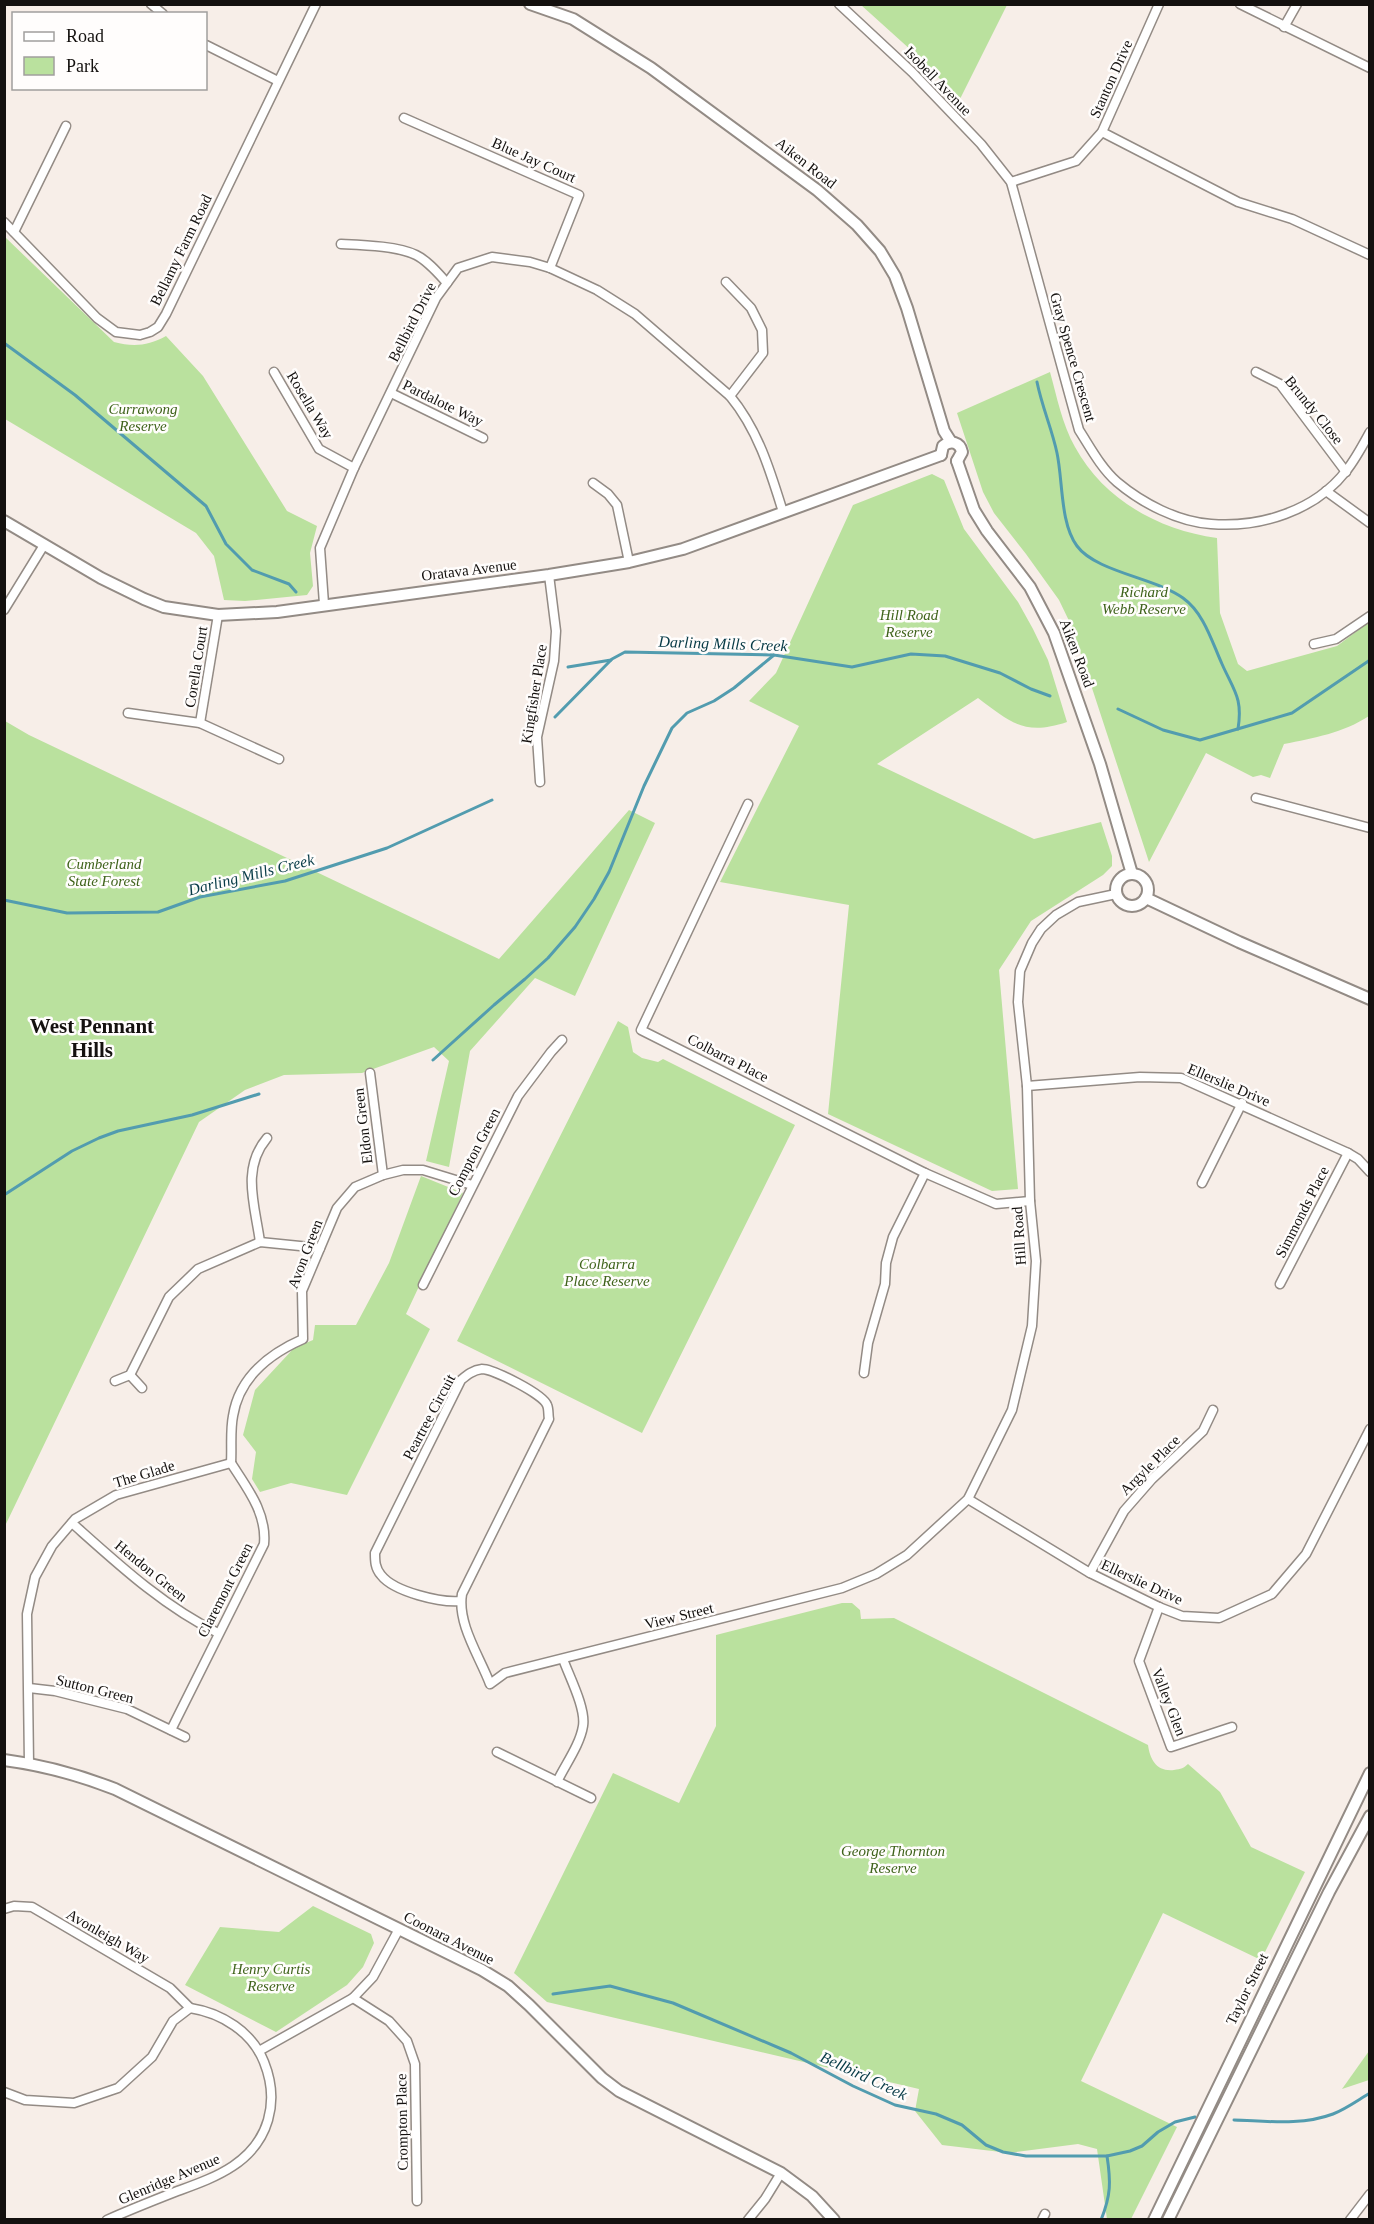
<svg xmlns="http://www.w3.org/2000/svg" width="1374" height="2224" font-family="'Times New Roman',serif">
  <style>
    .green { fill: #bae19e }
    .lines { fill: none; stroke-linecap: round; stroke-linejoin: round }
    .stream { stroke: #529caf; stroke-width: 3 }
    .minor-casing { stroke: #938b85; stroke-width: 11 }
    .tertiary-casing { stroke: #938b85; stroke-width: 14 }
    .minor { stroke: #fff; stroke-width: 8 }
    .tertiary { stroke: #fff; stroke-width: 10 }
    .labels { text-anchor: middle; stroke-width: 5; stroke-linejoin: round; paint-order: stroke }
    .street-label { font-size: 15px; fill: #14110f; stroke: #fffdfc }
    .park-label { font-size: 15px; font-style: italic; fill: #3f631b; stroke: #fffdfc }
    .water-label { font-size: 16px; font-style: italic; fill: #083b47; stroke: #fffdfc }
    .district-label { font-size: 21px; font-weight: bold; fill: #14110f; stroke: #fffdfc }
  </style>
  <rect width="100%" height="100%" fill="#f7eee8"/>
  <g class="green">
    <path d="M861 5H1007L960 99 912 51Z"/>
    <path d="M5 237 114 342C133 347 148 346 166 336L203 376 287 511 317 526 310 553 313 586 307 595 245 601 224 600 214 556 196 533 5 419Z"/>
    <path d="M1050 372C1057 397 1062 424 1075 447 1104 500 1159 530 1217 538L1220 613 1238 664 1247 671 1337 646 1369 622V716C1343 733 1314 738 1284 744L1270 778 1261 775 1253 777 1206 753 1149 862 1072 627 1059 600 1026 554 994 513 983 492 957 413Z"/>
    <path d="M932 474 944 480 964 529 1018 602 1033 629 1048 660 1067 722C1025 736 1011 723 978 698L877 764 1034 839 1101 822 1112 856V866L1103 875 1031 921 999 970 1018 1189 992 1191 828 1114 849 905 720 882 799 726 749 701 776 673 853 505Z"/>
    <path d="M5 721 29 735 499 959 629 810 655 823 575 996 535 978 470 1051 449 1167 426 1161 449 1061 434 1047 362 1073 284 1075 245 1090 199 1122 5 1526Z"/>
    <path d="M618 1021 628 1027 633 1052 642 1058 658 1062 663 1059 795 1125 642 1433 457 1341Z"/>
    <path d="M421 1176 463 1193 406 1314 430 1329 347 1495 291 1483 260 1492 252 1479 256 1452 243 1435 255 1390 294 1348 313 1340 315 1325H356L389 1263Z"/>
    <path d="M842 1603H852L860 1610 861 1619 894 1618 1148 1745C1150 1760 1157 1772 1174 1770 1181 1769 1184 1768 1188 1764L1220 1792 1251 1847 1305 1872 1261 1960 1163 1913 1081 2081 1177 2127 1131 2219H1107L1097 2149 1078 2144 1009 2153 942 2145 915 2111 919 2089 547 2002 514 1973 613 1773 679 1803 716 1726V1635Z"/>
    <path d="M313 1906 371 1934 374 1943 363 1967 347 1985 276 2032 185 1985 220 1927 279 1932Z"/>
    <path d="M1369 2051V2080L1342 2089Z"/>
  </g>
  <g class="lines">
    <g class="stream">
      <path d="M4 343 75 395 206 506 226 544 252 570 289 584 296 592"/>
      <path d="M1037 382C1042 407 1052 429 1057 453 1063 481 1060 523 1077 546 1096 572 1156 578 1183 598 1204 613 1212 642 1222 664 1234 691 1243 698 1238 729"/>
      <path d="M568 667 611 660"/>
      <path d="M1118 709 1163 730 1200 740 1292 713 1370 660"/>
      <path d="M555 717 612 659 625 652 774 655 852 667 911 654 945 656 1000 673 1031 689 1050 696"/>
      <path d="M4 900 67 913 158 912 200 897 285 881 387 848 492 800"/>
      <path d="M433 1060 494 1005 525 979 548 958 575 927 594 899 609 872 644 786 672 728 687 713 714 701 734 688 774 655"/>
      <path d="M4 1195 72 1151 99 1138 118 1131 192 1115 259 1094"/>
      <path d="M553 1994 610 1986 673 2003 791 2053 853 2086 895 2105 936 2114 962 2125 986 2145 1003 2152 1026 2156H1107L1130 2151 1142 2146 1158 2132 1175 2122 1195 2117"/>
      <path d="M1234 2120C1267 2121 1301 2126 1333 2114 1346 2109 1358 2100 1370 2093"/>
      <path d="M1101 2220C1111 2195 1111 2182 1107 2156"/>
    </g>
    <defs>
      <g id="minor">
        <path d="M151 4 163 14"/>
        <path d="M839 4 912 72 981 144 1011 182 1079 430C1090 447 1101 468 1117 482 1142 503 1178 522 1211 524 1260 528 1315 511 1346 471 1355 460 1363 445 1370 432"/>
        <path d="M1240 4 1370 68"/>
        <path d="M1284 27 1297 4"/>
        <path d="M206 45 278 81"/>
        <path d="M404 118 579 195 550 268"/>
        <path d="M1102 132 1238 202 1292 219 1370 255"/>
        <path d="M1011 182 1076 161 1102 132 1159 4"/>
        <path d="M4 222 97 318 116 332 140 335 150 332 158 327 166 314 316 4"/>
        <path d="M14 232 66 126"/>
        <path d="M341 244C362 245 398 246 416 255 428 261 438 273 447 283"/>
        <path d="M726 282 751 308 762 330 763 353 730 396"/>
        <path d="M274 372 319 449 354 468"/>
        <path d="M1256 372 1280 384 1346 472"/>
        <path d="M391 393 483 438"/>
        <path d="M593 483 608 494 617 505 629 562"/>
        <path d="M1326 491 1370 523"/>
        <path d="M324 604 320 548 354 468 436 298 458 268 492 257 530 262 550 268 597 290 635 314 730 396C758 430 770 470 783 512"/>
        <path d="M4 610 44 545"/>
        <path d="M1314 644 1336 639 1370 616"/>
        <path d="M128 713 200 723 279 759"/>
        <path d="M200 723 218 615"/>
        <path d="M540 782 537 737 554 661 556 631 549 575"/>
        <path d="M1256 798 1370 828"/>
        <path d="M748 804 641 1030 925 1173 996 1204 1030 1201"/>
        <path d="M370 1073 383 1175"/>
        <path d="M1027 1086 1140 1077 1181 1078 1348 1153 1358 1159 1370 1172"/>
        <path d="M1202 1183 1242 1103"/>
        <path d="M260 1242C255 1205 241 1169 267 1138"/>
        <path d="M1280 1284 1348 1153"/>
        <path d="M423 1285 518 1096 551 1052 562 1040"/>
        <path d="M864 1373 868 1343 885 1284 886 1263 893 1237 925 1173"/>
        <path d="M130 1375 142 1388"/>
        <path d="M115 1381 130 1375 169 1297 198 1269 260 1242 320 1248"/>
        <path d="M231 1463C232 1448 230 1431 233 1416 239 1378 269 1354 303 1339L302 1291 337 1208 355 1187 383 1175 403 1170H423L472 1185"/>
        <path d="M968 1499 1090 1573 1159 1607 1182 1616 1219 1618 1272 1594 1306 1554 1370 1429"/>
        <path d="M72 1523C118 1564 163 1606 218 1633"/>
        <path d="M1090 1573 1124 1511 1152 1479 1203 1431 1213 1410"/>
        <path d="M461 1601C441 1603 394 1592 381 1575 375 1568 375 1561 375 1553L461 1380C467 1375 473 1370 482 1369 493 1369 543 1394 547 1405 549 1409 548 1415 549 1419L462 1594C457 1624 480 1657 490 1684L505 1673 842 1588 876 1574 907 1555 968 1499 1012 1410 1032 1326 1036 1261 1030 1201 1027 1086 1018 1002 1020 971 1032 943 1041 929 1056 915 1078 902 1116 894"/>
        <path d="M1159 1607 1139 1661 1171 1747 1232 1727"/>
        <path d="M29 1688 55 1691 127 1709 185 1737"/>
        <path d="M171 1730 264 1544C267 1513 247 1488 231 1463"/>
        <path d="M497 1752 591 1798"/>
        <path d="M29 1764 27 1614 35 1577 52 1546 75 1519 116 1495 231 1463"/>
        <path d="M557 1782C565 1765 580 1745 583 1726 586 1708 569 1676 563 1659"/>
        <path d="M4 1909 14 1906 32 1907 170 1988 190 2008"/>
        <path d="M353 1998 389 2021 407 2041 415 2064 417 2201"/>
        <path d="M259 2051 353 1998 373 1977 399 1929"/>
        <path d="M4 2092 25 2100 74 2103 118 2088 152 2057 173 2021 190 2008C222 2013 252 2032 264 2062 280 2102 269 2142 233 2166 215 2178 194 2185 175 2192 152 2201 129 2210 107 2220"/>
        <path d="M748 2220 765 2199 781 2173"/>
        <path d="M1042 2220 1045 2214"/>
        <path d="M1350 2220 1370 2194"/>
      </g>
      <g id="tertiary">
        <path d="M530 4 573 19 651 68 817 190 857 225 880 251 895 276 907 308 944 431 951 442"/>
        <path d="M941 455 943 446C951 440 960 442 962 452L957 461"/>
        <path d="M957 461 974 510 987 531 1030 587 1054 633 1100 764 1132 874"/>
        <path d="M4 521 101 578 144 599 164 607 218 615 277 612 549 575 629 562 683 549 941 455"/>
        <circle cx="1132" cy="890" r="16"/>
        <path d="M1146 898 1239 942 1370 999"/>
        <path d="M4 1760C43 1765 79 1775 115 1789L482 1970 508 1986 529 2005 602 2078 619 2091 781 2173 812 2196 834 2220"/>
        <path d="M1154 2220 1370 1773"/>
        <path d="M1168 2220 1329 1892 1370 1816"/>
      </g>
    </defs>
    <use href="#minor" class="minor-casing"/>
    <use href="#tertiary" class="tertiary-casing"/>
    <use href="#minor" class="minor"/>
    <use href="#tertiary" class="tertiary"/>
  </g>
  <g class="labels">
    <g class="street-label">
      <text transform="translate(1111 79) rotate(-66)" y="5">Stanton Drive</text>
      <text transform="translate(938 81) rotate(46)" y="5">Isobell Avenue</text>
      <text transform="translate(534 160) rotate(24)" y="5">Blue Jay Court</text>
      <text transform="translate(806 163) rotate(38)" y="5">Aiken Road</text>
      <text transform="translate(181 250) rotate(-64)" y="5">Bellamy Farm Road</text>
      <text transform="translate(412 322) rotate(-63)" y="5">Bellbird Drive</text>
      <text transform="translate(1073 357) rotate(74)" y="5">Gray Spence Crescent</text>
      <text transform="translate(443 403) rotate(26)" y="5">Pardalote Way</text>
      <text transform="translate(310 405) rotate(59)" y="5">Rosella Way</text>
      <text transform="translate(1314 410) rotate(51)" y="5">Brundy Close</text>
      <text transform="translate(469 570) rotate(-7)" y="5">Oratava Avenue</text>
      <text transform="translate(1077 653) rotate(69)" y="5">Aiken Road</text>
      <text transform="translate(196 667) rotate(-81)" y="5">Corella Court</text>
      <text transform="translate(534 694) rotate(-81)" y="5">Kingfisher Place</text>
      <text transform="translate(728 1058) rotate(27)" y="5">Colbarra Place</text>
      <text transform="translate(1229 1085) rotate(23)" y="5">Ellerslie Drive</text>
      <text transform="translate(363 1126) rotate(-97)" y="5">Eldon Green</text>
      <text transform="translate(474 1152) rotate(-63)" y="5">Compton Green</text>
      <text transform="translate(1302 1212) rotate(-63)" y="5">Simmonds Place</text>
      <text transform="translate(1019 1236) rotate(-94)" y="5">Hill Road</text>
      <text transform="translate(305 1254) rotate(-69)" y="5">Avon Green</text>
      <text transform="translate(429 1417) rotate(-62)" y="5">Peartree Circuit</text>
      <text transform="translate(1150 1465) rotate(-45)" y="5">Argyle Place</text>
      <text transform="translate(144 1474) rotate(-17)" y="5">The Glade</text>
      <text transform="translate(151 1571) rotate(39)" y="5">Hendon Green</text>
      <text transform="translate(1142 1582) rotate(25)" y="5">Ellerslie Drive</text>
      <text transform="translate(225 1590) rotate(-63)" y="5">Claremont Green</text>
      <text transform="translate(679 1616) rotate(-14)" y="5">View Street</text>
      <text transform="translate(95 1689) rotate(14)" y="5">Sutton Green</text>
      <text transform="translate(1169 1702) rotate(69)" y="5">Valley Glen</text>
      <text transform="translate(108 1936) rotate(30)" y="5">Avonleigh Way</text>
      <text transform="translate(449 1938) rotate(27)" y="5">Coonara Avenue</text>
      <text transform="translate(1247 1989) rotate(-64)" y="5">Taylor Street</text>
      <text transform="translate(402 2122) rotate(-91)" y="5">Crompton Place</text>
      <text transform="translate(169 2179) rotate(-23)" y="5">Glenridge Avenue</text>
    </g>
    <g class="park-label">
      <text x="143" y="414">Currawong<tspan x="143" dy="17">Reserve</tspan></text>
      <text x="1144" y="597">Richard<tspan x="1144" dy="17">Webb Reserve</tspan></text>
      <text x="909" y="620">Hill Road<tspan x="909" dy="17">Reserve</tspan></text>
      <text x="104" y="869">Cumberland<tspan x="104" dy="17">State Forest</tspan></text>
      <text x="607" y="1269">Colbarra<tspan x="607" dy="17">Place Reserve</tspan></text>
      <text x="893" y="1856">George Thornton<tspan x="893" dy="17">Reserve</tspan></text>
      <text x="271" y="1974">Henry Curtis<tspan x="271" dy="17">Reserve</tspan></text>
    </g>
    <g class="water-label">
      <text transform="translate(723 643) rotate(2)" y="6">Darling Mills Creek</text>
      <text transform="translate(251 874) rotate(-14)" y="6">Darling Mills Creek</text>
      <text transform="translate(864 2075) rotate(25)" y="6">Bellbird Creek</text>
    </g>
    <g class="district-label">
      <text x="92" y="1033">West Pennant<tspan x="92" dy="24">Hills</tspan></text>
    </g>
  </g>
  <rect width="1374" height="2224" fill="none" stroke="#14110f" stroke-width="12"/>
  <rect x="12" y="12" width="195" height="78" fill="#fffdfc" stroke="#a19f9d" stroke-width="1.5"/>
  <rect x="24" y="32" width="30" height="9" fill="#ffffff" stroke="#a19f9d" stroke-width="1.5"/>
  <text x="66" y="42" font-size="18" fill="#14110f">Road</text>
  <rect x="24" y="57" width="30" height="18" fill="#bae19e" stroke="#a19f9d" stroke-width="1.5"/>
  <text x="66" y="72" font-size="18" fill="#14110f">Park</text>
</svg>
